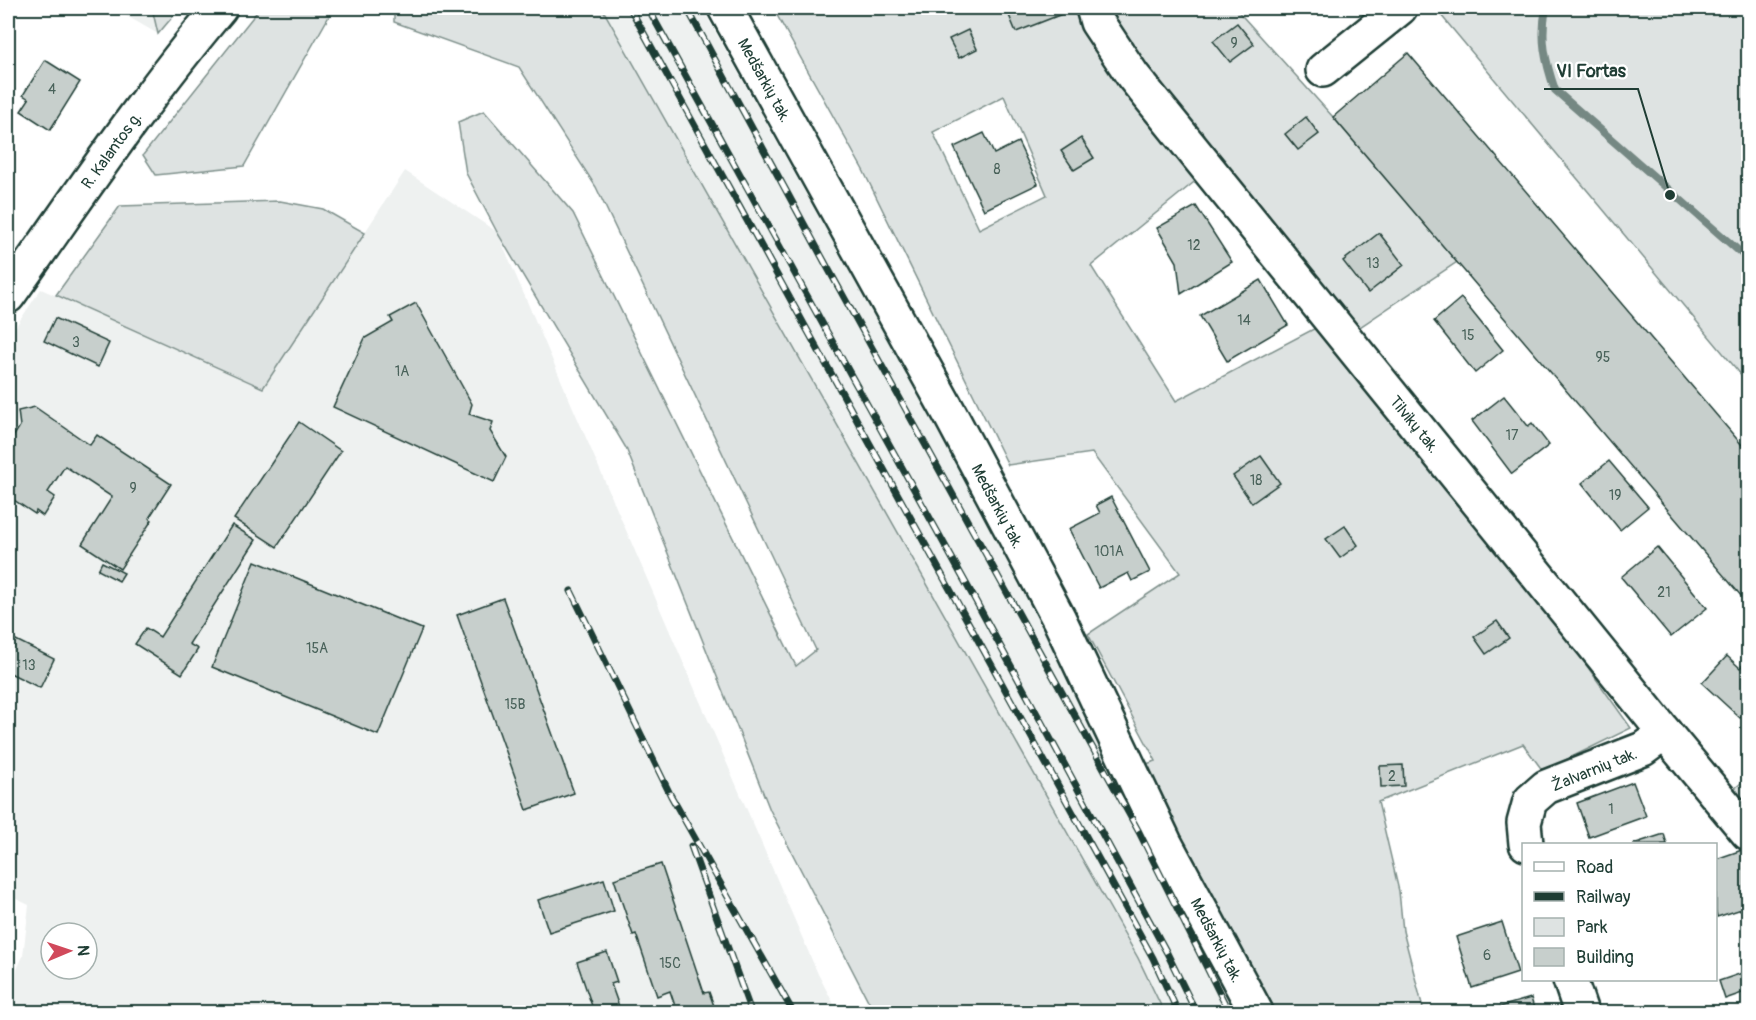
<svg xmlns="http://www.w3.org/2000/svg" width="1756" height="1020" font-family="Pangolin,sans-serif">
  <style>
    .built { fill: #eef1f0; fill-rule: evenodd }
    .green { fill: #dee3e2; stroke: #7e908b; stroke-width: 1.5; fill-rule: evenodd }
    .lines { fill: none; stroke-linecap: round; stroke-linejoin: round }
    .stream { stroke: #758883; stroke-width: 8 }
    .building { fill: #c7cfcc; stroke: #1f3d34; stroke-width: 1.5 }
    .minor-casing { stroke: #1f3d34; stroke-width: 38 }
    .major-casing { stroke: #1f3d34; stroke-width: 38 }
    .minor { stroke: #fff; stroke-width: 33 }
    .major { stroke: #fff; stroke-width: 33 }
    .rail-casing { stroke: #1f3d34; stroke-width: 7 }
    .rail { stroke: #fff; stroke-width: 4.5; stroke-dasharray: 14; stroke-linecap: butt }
    .labels { text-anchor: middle; stroke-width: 4.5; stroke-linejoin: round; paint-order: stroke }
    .number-label { font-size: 14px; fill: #49625a }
    .street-label { font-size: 16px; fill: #1f3d34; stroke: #fff }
    .leader { fill: none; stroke: #1f3d34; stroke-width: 2 }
    .callout-dot { fill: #1f3d34; stroke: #fff; stroke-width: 2 }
    .callout-label { font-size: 18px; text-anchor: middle; font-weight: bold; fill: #1f3d34; stroke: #fff; stroke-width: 4.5; stroke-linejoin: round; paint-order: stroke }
  </style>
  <rect width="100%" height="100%" fill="#fff"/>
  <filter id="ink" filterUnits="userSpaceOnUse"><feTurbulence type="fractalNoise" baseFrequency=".0167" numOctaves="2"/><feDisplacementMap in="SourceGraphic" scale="12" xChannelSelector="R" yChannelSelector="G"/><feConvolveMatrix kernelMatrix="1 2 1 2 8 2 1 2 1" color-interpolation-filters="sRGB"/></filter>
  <g filter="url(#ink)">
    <g class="built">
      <path d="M113 8H152L158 34Z"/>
      <path d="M602 8H702L985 515 1245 1012H1164L1138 958Z"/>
      <path d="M405 171 497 232 818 974 838 1012H8V990L23 956 29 905 8 895V338L41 289 263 388ZM51 933H87V969H51Z"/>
    </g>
    <g class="green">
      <path d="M152 8H180L158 34Z"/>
      <path d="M260 8H337L332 11 244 166 156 175 143 155Z"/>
      <path d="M397 8H602L1138 958 1164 1012H874L770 810 626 448 497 232 466 173 458 122 484 111 573 213 796 666 816 650 596 187 519 67 394 22V10Z"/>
      <path d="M773 8H1235L1333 117 1457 262 1345 337 1416 425 1631 728 1543 771 1523 744 1378 802 1399 891 1403 931 1424 1012H1274L1136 767 1156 761 1088 634 1180 573 1092 453 1008 465 863 170ZM1004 96 1047 195 979 229 933 132ZM1209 170 1331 320 1176 401 1091 266Z"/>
      <path d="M1435 8H1748V383Z"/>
      <path d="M280 201 323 209 365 233 263 388 56 295 120 206Z"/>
      <path d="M1748 777V833L1721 800Z"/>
    </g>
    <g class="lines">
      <path class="stream" d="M1546 8C1540 38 1545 61 1555 90L1748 259"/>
    </g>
    <g class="building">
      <path d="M1006 8H1059L1062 14 1016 32Z"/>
      <path d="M1237 23 1254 44 1230 62 1213 41Z"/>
      <path d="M968 30 977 49 959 58 949 39Z"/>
      <path d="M1408 53 1748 452V604L1333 117Z"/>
      <path d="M45 60 80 82 50 130 21 111 29 99 23 95Z"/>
      <path d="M1306 117 1319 134 1298 150 1285 134Z"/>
      <path d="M984 133 994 154 1018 142 1038 184 984 210 954 147Z"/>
      <path d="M1081 138 1094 158 1074 170 1061 151Z"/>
      <path d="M1196 206 1232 262 1181 294 1177 262 1157 228Z"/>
      <path d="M1379 233 1404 265 1368 293 1343 261Z"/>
      <path d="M1261 280 1288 325 1227 361 1200 316Z"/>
      <path d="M1461 298 1503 350 1475 373 1434 321Z"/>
      <path d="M416 303 472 404 469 414 493 422 490 431 506 457 494 482 333 407 365 338 393 322 390 317Z"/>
      <path d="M55 318 109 343 98 367 44 341Z"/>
      <path d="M1504 396 1528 426 1532 423 1549 445 1512 474 1472 421Z"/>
      <path d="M35 407 90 445 97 435 171 484 149 518 152 520 120 569 82 544 112 497 65 466 48 492 55 497 43 516 36 511 35 514 8 496V445L20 426 18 411Z"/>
      <path d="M299 422 341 451 277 547 234 519Z"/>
      <path d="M1261 456 1280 483 1252 503 1233 476Z"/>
      <path d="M1609 461 1648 507 1620 530 1582 483Z"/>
      <path d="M1111 497 1150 572 1132 581 1128 573 1099 588 1069 529 1100 513 1096 505Z"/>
      <path d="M232 525 256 540 189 644 198 649 182 674 135 644 146 628 160 637Z"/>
      <path d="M1345 526 1358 545 1340 558 1326 539Z"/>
      <path d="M1657 547 1707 608 1671 637 1621 577Z"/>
      <path d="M255 561 422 629 378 735 212 667Z"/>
      <path d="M102 562 124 573 119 581 98 570Z"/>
      <path d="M503 598 574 793 527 810 457 615Z"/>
      <path d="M1497 621 1509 638 1486 654 1474 637Z"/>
      <path d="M8 636 54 659 40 688 8 672Z"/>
      <path d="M1727 656 1740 668 1748 659V708L1740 718 1702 683Z"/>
      <path d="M1403 765 1404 786 1381 787 1380 766Z"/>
      <path d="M1633 782 1646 816 1589 837 1577 803Z"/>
      <path d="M1664 834 1667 844H1633Z"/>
      <path d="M1742 850 1748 869V907L1717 917 1716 911V859Z"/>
      <path d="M661 864 704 993 709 992 714 1006 693 1012H677L670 991 657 996 636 934 633 935 614 879Z"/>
      <path d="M604 879 614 911 549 932 538 900Z"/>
      <path d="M1502 922 1518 973 1472 988 1456 937Z"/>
      <path d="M607 952 617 982 611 984 621 1012H594L577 962Z"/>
      <path d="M1748 971V991L1725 999 1719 981Z"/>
      <path d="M1531 998 1535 1012H1482Z"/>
    </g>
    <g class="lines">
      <defs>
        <g id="minor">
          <path d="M725 8 951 416 1059 619 1165 843 1256 1012"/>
          <path d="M1093 8 1097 22 1133 76 1665 733 1748 833"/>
          <path d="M1323 70 1400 8"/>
          <path d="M1526 844 1524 823 1530 801 1546 787 1643 749 1665 733"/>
          <path d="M1570 980 1581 1012"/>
        </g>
        <path id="major" d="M8 296C77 199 143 99 220 8"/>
      </defs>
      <use href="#minor" class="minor-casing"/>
      <use href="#major" class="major-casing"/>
      <use href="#minor" class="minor"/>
      <use href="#major" class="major"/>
      <defs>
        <g id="rail">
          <path d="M630 8 1153 958 1178 1012"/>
          <path d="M648 8 973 596 1167 953 1196 1012"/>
          <path d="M687 8 829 270 1139 832 1229 1012"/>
          <path d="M571 591 671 796 793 1012"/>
          <path d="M691 846 751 1012"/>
        </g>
      </defs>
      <use href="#rail" class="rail-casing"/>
      <use href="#rail" class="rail"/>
    </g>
  </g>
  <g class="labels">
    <g class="number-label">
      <text x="1234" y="48">9</text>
      <text x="52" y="94">4</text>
      <text x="997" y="174">8</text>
      <text x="1194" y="250">12</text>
      <text x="1373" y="268">13</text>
      <text x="1244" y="325">14</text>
      <text x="1468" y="340">15</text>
      <text x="76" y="347">3</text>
      <text x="1603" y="362">95</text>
      <text x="402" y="376">1A</text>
      <text x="1512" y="440">17</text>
      <text x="1256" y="485">18</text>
      <text x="133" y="493">9</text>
      <text x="1615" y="500">19</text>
      <text x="1109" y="556">101A</text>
      <text x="1664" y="597">21</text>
      <text x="317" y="653">15A</text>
      <text x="29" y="670">13</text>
      <text x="515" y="709">15B</text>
      <text x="1392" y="781">2</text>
      <text x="1611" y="814">1</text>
      <text x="1487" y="960">6</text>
      <text x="670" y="968">15C</text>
    </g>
    <g class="street-label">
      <text transform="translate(765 80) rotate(61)" y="6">Medšarkių tak.</text>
      <text transform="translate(111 150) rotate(-54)" y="6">R. Kalantos g.</text>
      <text transform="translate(1415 424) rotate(51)" y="6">Tilvikų tak.</text>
      <text transform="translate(998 506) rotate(62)" y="6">Medšarkių tak.</text>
      <text transform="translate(1594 769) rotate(-22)" y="6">Žalvarnių tak.</text>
      <text transform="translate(1217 940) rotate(62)" y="6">Medšarkių tak.</text>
    </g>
  </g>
  <path class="leader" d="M1670 195L1638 89H1544"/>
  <circle class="callout-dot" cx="1670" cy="195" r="6"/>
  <g class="callout-label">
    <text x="1591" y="77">VI Fortas</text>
  </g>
  <rect width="1756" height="1020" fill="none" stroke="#fff" stroke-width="30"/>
  <rect x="15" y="15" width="1726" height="990" fill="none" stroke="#1f3d34" stroke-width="2" filter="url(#ink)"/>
  <rect x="1522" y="843" width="195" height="138" fill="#ffffff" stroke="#a5b1ae" stroke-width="1.5"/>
  <rect x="1534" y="862" width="30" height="9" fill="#ffffff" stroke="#a5b1ae" stroke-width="1.5"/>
  <text x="1576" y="873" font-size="18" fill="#1f3d34">Road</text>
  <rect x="1534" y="892" width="30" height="9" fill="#1f3d34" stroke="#a5b1ae" stroke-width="1.5"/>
  <text x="1576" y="903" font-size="18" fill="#1f3d34">Railway</text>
  <rect x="1534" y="918" width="30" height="18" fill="#dee3e2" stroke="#a5b1ae" stroke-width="1.5"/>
  <text x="1576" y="933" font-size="18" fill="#1f3d34">Park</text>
  <rect x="1534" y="948" width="30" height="18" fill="#c7cfcc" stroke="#a5b1ae" stroke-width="1.5"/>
  <text x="1576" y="963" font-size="18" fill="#1f3d34">Building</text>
  <g transform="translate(69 951) rotate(88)"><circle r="28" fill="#ffffff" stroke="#a5b1ae" stroke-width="1.5"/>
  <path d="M0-4.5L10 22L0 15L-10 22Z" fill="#d1495b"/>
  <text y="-9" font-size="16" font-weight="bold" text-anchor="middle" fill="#1f3d34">N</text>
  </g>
</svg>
